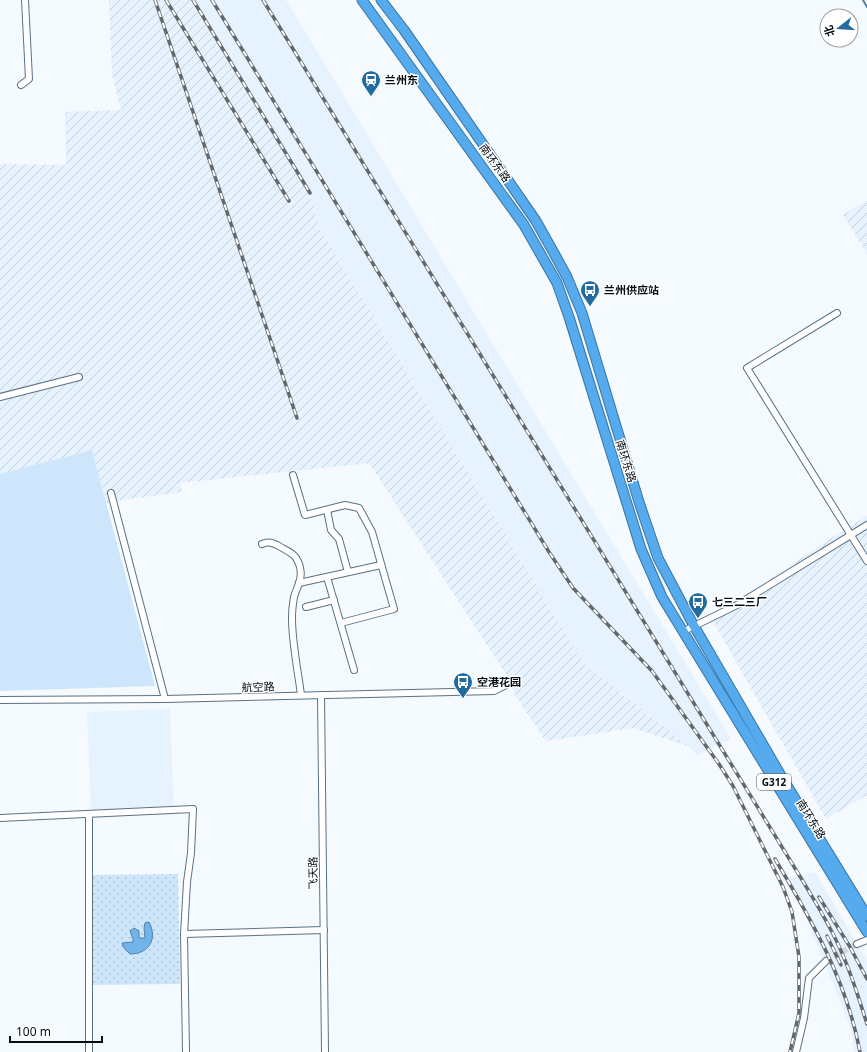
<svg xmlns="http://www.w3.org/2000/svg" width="867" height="1052" font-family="'Noto Sans','Noto Sans SC',sans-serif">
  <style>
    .built { fill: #e6f2fe }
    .industrial { fill: url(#industrial-furrows) }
    .grass { fill: url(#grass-dots) }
    .pitch { fill: #cde6fc }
    .water { fill: #71b4ea; stroke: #5182aa }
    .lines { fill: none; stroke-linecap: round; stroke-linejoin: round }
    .stream { stroke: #5182aa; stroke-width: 2 }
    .minor-tunnel { stroke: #d1d6dc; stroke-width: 6; stroke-dasharray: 6 3; stroke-linecap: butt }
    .minor-casing { stroke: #5a7184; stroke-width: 8 }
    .highway-casing { stroke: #3974a1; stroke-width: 11 }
    .minor { stroke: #fff; stroke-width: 6 }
    .highway { stroke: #55abed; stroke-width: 9 }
    .rail-casing { stroke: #61686e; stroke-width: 3.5 }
    .rail { stroke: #fff; stroke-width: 2; stroke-dasharray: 6; stroke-linecap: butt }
    .labels { text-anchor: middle; stroke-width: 3; stroke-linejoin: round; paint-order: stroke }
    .shield { fill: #fff; stroke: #50565a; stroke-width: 1 }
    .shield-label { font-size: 10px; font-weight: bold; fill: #050d14 }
    .poi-label { font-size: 11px; font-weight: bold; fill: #050d14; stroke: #fff; text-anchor: start }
    .street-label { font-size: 11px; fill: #050d14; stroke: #fff }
  </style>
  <defs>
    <pattern id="industrial-furrows" width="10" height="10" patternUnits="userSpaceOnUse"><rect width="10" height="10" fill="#e6f2fe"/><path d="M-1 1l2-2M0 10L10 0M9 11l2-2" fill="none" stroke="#c4ced9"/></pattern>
    <pattern id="grass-dots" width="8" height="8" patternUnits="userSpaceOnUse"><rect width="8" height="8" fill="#cde6fc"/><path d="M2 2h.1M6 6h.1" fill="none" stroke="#afc4d7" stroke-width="1.8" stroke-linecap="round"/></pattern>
  </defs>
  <rect width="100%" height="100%" fill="#f5faff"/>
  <g class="built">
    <path d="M190 0H286L731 739 697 756 690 747 583 663 320 229 309 194Z"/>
    <path d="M170 709 174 809 91 812 87 712Z"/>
    <path d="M815 872 867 961V1052H854L852 1031 790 878Z"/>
  </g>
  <g class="industrial">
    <path d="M109 0H190L309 194 320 229 583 663 690 747 633 728 546 741 515 695 507 676 369 463 180 483 182 492 121 500 107 504 92 450 0 474V164L66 165 65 112 121 110 112 75Z"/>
    <path d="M867 200V254L843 215Z"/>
    <path d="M867 516V795L826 819 711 618 839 533Z"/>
  </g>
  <path class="grass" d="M178 874 180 984 90 985 89 875Z"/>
  <path class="pitch" d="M92 450 155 686 0 691V474Z"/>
  <path class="water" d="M149 922C158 939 149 954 130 954L124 948 122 943 133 942V939L130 931 134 928 139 931V938H145L144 928 145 923Z"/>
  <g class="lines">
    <path class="stream" d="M863 0 867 7"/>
    <path class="minor-tunnel" d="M826 961 857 944"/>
    <defs>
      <g id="minor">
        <path d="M21 85 29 79 25 0"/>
        <path d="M837 313 747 368 867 561"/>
        <path d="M0 397 79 377"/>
        <path d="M293 475 305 515 345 505 359 508 372 532 394 609 341 623"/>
        <path d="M111 493 165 699"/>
        <path d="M327 510 331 530 339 539 348 572"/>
        <path d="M262 544C269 541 273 543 279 546 290 553 296 553 300 567 303 578 297 587 294 597 293 603 292 612 292 618 292 643 298 671 301 695"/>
        <path d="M327 577 354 670"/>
        <path d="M299 583 381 565"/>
        <path d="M306 607 334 600"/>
        <path d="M682 632 737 605 867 525"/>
        <path d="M321 695 325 1052"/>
        <path d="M0 700 165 699 494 691 514 681"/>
        <path d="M0 818 193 809 191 853 187 882 184 934"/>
        <path d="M857 944 867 940"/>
        <path d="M89 1052V814"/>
        <path d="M186 1052 184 934 324 930"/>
        <path d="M796 1052 804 1018 809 978 826 961"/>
      </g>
      <g id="highway">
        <path d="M362 0 524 225 557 283 569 317 641 549 662 597 867 932"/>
        <path d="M381 0 404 30 536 221 555 255 567 277 582 313 639 502 658 558 694 626 780 774 867 916"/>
      </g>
    </defs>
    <use href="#minor" class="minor-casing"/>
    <use href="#highway" class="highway-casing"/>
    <use href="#minor" class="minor"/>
    <use href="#highway" class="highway"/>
    <defs>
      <g id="rail">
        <path d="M155 0 297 418"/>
        <path d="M166 0 289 201"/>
        <path d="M193 0 310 193"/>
        <path d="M212 0 549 552 573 588 652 671 719 764 733 786 783 887 792 912 799 957V1013L790 1052"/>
        <path d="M263 0 804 883C817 905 831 927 841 951 852 975 859 999 867 1024"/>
        <path d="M775 859C811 919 847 981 860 1052"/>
        <path d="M819 897 850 947 867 979"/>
        <path d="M827 936 841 965"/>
      </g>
    </defs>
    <use href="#rail" class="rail-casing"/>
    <use href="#rail" class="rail"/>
  </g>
  <defs>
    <symbol id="station-pin" viewBox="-11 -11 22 30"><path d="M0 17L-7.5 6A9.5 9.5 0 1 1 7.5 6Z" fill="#216b9f" stroke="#fff"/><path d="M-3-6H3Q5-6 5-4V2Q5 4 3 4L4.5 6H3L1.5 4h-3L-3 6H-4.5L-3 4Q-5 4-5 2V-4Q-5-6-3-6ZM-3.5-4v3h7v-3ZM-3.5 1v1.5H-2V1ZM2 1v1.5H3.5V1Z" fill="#fff"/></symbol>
    <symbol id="bus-pin" viewBox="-11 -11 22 30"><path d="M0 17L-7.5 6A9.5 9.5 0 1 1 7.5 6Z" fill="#216b9f" stroke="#fff"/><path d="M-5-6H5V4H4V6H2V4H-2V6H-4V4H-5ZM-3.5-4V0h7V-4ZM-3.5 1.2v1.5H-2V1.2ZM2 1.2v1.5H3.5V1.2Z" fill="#fff"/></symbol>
  </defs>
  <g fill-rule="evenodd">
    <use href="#station-pin" x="360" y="69" width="22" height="30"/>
    <use href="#bus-pin" x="579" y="279" width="22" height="30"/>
    <use href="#bus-pin" x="687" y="591" width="22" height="30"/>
    <use href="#bus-pin" x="452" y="671" width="22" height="30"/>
  </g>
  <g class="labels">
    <rect class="shield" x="757" y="774" width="34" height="16" rx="3"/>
    <g class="shield-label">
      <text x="774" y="786">G312</text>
    </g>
    <g class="poi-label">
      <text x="385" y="84">兰州东</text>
      <text x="604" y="294">兰州供应站</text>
      <text x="712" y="606">七三二三厂</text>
      <text x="477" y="686">空港花园</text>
    </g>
    <g class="street-label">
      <text transform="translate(495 163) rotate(54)" y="4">南环东路</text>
      <text transform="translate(626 461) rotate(73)" y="4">南环东路</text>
      <text transform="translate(258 687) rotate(-2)" y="4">航空路</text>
      <text transform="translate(811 819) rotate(58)" y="4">南环东路</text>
      <text transform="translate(313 873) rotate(-91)" y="4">飞天路</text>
    </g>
  </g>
  <g transform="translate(839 28) rotate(253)"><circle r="19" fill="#ffffff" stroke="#9b9ea1"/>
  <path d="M0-3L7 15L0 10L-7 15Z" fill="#216b9f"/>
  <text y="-6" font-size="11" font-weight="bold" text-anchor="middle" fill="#050d14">北</text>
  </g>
  <path d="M10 1036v6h92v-6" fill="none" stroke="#050d14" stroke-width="2"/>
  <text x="16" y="1036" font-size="12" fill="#050d14" stroke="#ffffff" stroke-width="3" paint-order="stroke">100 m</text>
</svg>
